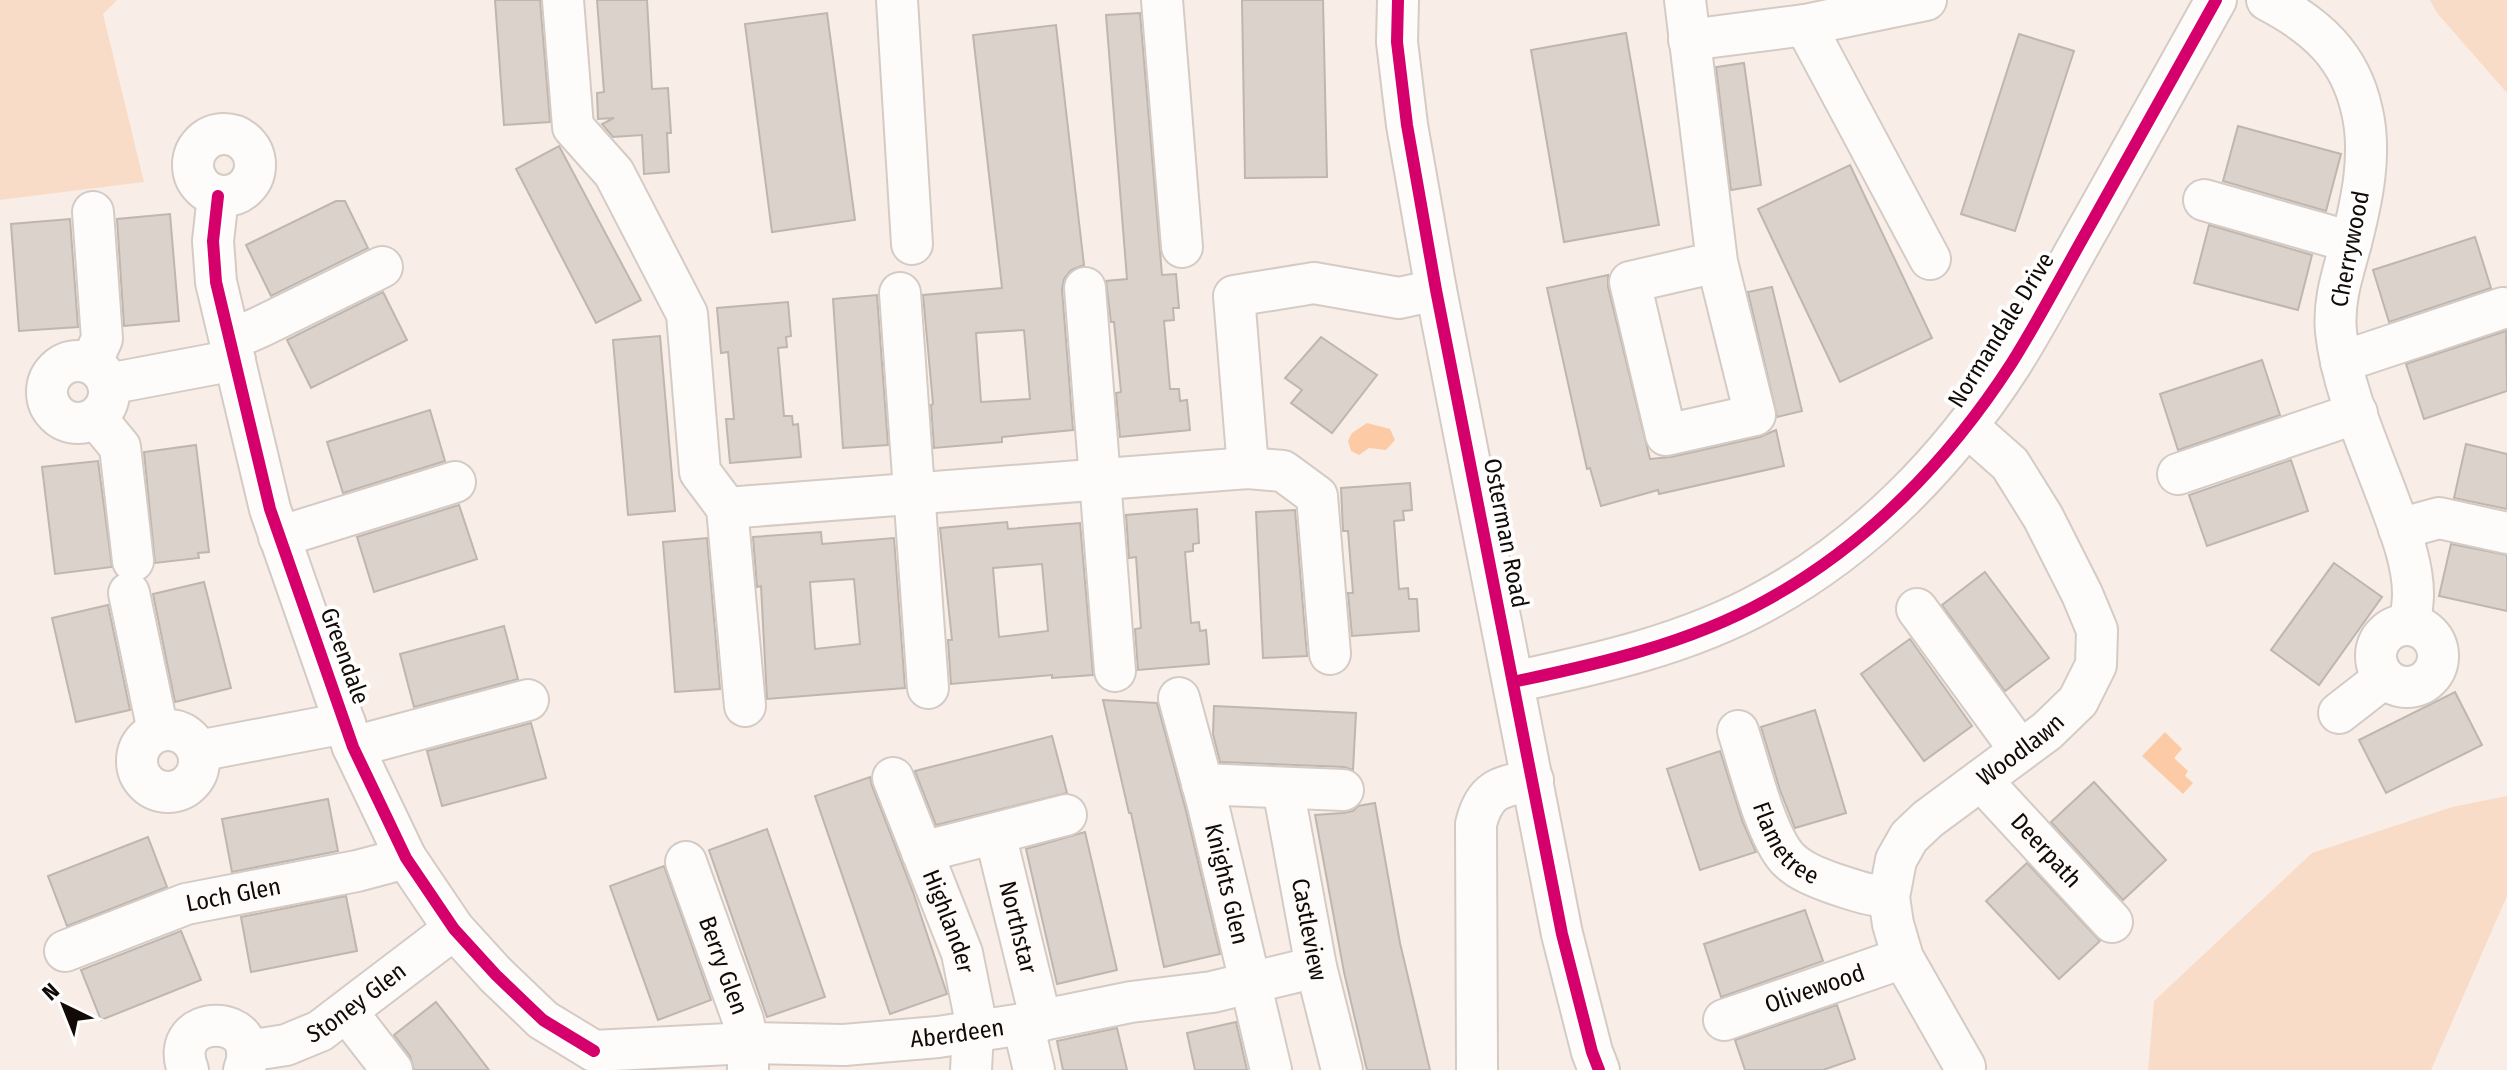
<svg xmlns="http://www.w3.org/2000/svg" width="2507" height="1070" font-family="'Fira Sans Condensed',sans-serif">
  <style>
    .green { fill: #f9dcc7 }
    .water { fill: #fccba5 }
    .building { fill: #dbd2cc; stroke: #beb6af; stroke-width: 2; fill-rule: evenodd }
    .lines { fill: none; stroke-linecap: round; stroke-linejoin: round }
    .minor-casing { stroke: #d4cbc5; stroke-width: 44 }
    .minor { stroke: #fefcfb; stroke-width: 40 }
    .cycleway-casing { stroke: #fefefe; stroke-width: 17 }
    .cycleway { stroke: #d6006c; stroke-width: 12 }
    .labels { text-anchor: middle; stroke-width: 8; stroke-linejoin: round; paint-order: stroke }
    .street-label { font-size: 24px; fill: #110a06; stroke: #fefefe }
  </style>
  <rect width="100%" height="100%" fill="#f8eee7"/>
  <g class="green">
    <path d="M0 0H117L103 14 144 182 0 200Z"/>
    <path d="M2430 0H2507V93L2437 13Z"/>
    <path d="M2507 796V896L2431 1070H2148L2154 1001 2312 853 2452 807Z"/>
  </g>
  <g class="water">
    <path d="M1367 423 1390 429 1395 440 1386 450 1369 448 1359 455 1351 451 1348 441 1352 433Z"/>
    <path d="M2165 732 2182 749 2174 758 2188 771 2185 776 2193 783 2183 794 2142 756Z"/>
  </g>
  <g class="building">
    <path d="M495 0H540L550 122 504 125Z"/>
    <path d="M597 0H647L652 89 668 88 671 133H667L669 172 644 174 642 135 613 137 602 124 614 118 598 119 597 93 604 92Z"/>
    <path d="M1242 0H1323L1327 177 1245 178Z"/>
    <path d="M827 13 855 220 772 232 745 24Z"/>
    <path d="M1140 13 1162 275 1176 274 1179 308H1173L1174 320 1164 321 1170 389H1179L1180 401 1187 400 1190 430 1120 437 1116 393 1121 392 1114 322H1111L1106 281 1127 279 1106 15Z"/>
    <path d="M1056 25 1084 265 1071 270 1064 279 1062 289 1073 430 1002 437V442L934 448 931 405 933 404 923 295 1002 288 973 35ZM1024 330 1030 399 981 402 976 333Z"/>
    <path d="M1626 33 1659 225 1564 242 1531 50Z"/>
    <path d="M2019 34 2074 51 2015 231 1961 214Z"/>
    <path d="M1744 63 1761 185 1731 190 1716 67Z"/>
    <path d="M2238 126 2341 154 2326 211 2223 181Z"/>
    <path d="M559 146 641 300 596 323 516 169Z"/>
    <path d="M1850 165 1932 338 1840 382 1758 209Z"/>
    <path d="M336 201H345L368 248 271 296 246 245Z"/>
    <path d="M170 214 179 321 124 326 117 219Z"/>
    <path d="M70 219 78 327 19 331 11 224Z"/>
    <path d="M2209 225 2312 255 2298 310 2194 283Z"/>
    <path d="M2475 237 2491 288 2389 322 2373 270Z"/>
    <path d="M1608 275V287L1650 459 1671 457 1760 437 1776 430 1784 466 1659 494 1658 490 1601 506 1590 468 1587 469 1547 288Z"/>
    <path d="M1772 287 1802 411 1777 417 1748 292Z"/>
    <path d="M383 292 407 340 311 388 287 340Z"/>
    <path d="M877 295 888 445 843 448 833 299Z"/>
    <path d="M788 302 791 336 786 337 787 347 778 348 784 416H792L793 425 798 424 801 457 730 463 726 419H734L728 352 721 353 717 308Z"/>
    <path d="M2506 331 2507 391 2424 419 2406 364Z"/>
    <path d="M660 336 675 511 628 515 613 340Z"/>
    <path d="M1321 337 1377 375 1332 433 1291 403 1302 390 1285 378Z"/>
    <path d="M2262 360 2280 415 2178 450 2160 394Z"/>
    <path d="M430 410 445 461 343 493 327 442Z"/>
    <path d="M2466 444 2507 454V509L2454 498Z"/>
    <path d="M196 445 209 552 198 553 199 558 155 563 144 452Z"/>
    <path d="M2291 460 2308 511 2207 546 2189 495Z"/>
    <path d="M98 461 112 567 55 574 42 467Z"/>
    <path d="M1410 483 1412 510 1403 511 1404 520 1394 521 1399 589 1408 588 1409 599H1417L1419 631 1352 636 1348 593H1353L1348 531H1343L1341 488Z"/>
    <path d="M459 505 477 559 374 592 357 537Z"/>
    <path d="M1197 509 1199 543 1193 544V551L1185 552 1191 623 1199 622 1200 631 1206 630 1209 664 1138 670 1135 629 1141 628 1136 557 1129 558 1126 515Z"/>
    <path d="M1295 510 1307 656 1263 658 1256 512Z"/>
    <path d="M1007 522 1008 529 1080 523 1093 675 1052 678V675L951 684 948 640H952L940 528ZM1042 564 1048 631 999 637 993 568Z"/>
    <path d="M821 532 822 544 894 538 905 688 767 699 761 586 757 587 753 537ZM854 579 860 644 815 649 810 582Z"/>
    <path d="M707 538 720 689 675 692 663 542Z"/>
    <path d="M2451 544 2507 555V611L2439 596Z"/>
    <path d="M2334 563 2382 597 2319 685 2271 650Z"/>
    <path d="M1985 572 2049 658 2005 691 1942 605Z"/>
    <path d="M204 582 231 688 175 702 153 594Z"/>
    <path d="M108 605 130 710 76 722 52 618Z"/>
    <path d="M504 626 518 679 414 707 400 654Z"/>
    <path d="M1910 639 1972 726 1924 761 1861 674Z"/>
    <path d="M2455 692 2482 745 2386 793 2359 740Z"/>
    <path d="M1103 700 1157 703 1186 811 1220 954 1164 967 1131 813H1129Z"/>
    <path d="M1214 706 1356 713 1353 770 1344 767 1220 762 1213 734Z"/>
    <path d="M1815 710 1846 813 1795 828 1780 790 1761 727Z"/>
    <path d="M531 723 546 778 442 806 427 751Z"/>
    <path d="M1052 736 1067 793 936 825 915 771Z"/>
    <path d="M1720 751 1743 823 1756 852 1700 870 1667 769Z"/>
    <path d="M870 777 872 786 913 892 947 994 890 1014 815 796Z"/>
    <path d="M2094 782 2166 860 2123 900 2051 822Z"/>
    <path d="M328 799 338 851 232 872 222 819Z"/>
    <path d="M1375 803 1400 943 1430 1070H1367L1344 972 1315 815 1343 813 1353 811 1358 806Z"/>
    <path d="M767 829 825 997 767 1017 709 850Z"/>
    <path d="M1085 832 1117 970 1057 984 1026 849Z"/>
    <path d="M148 837 167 887 67 926 48 876Z"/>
    <path d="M2027 863 2100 941 2059 979 1986 901Z"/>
    <path d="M664 866 711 1000 658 1020 610 886Z"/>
    <path d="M346 896 357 951 251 972 241 917Z"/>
    <path d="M1805 910 1823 961 1721 997 1704 944Z"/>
    <path d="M181 931 201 980 101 1020 81 970Z"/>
    <path d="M436 1002 459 1031 489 1070H414L410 1056 394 1035Z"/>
    <path d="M1837 1005 1855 1059 1823 1070H1745L1735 1040Z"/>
    <path d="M1236 1022 1247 1070H1195L1187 1033Z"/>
    <path d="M1117 1028 1127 1070H1063L1057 1041Z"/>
  </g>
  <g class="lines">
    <defs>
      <g id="minor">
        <path d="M563 0 573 127 614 173 687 314 700 472 727 508 1248 468 1283 471 1317 496 1330 654"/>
        <path d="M897 0 912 244"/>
        <path d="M1162 0 1182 247"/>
        <path d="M1398 0 1397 42 1407 125 1436 290 1562 934 1592 1052 1599 1070"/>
        <path d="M1685 0 1717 262 1755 415 1666 435 1630 282 1717 262"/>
        <path d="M2267 0C2315 25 2350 55 2362 111 2372 154 2362 200 2351 243 2343 273 2333 300 2336 332 2342 389 2371 451 2391 506 2401 533 2413 564 2413 594 2413 604 2411 614 2410 624"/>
        <path d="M1805 25 1930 259"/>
        <path d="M1689 40 1805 25 1926 0"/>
        <circle cx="224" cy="165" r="31"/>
        <path d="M218 196 213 241 216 282 270 509 353 747 406 858 454 929 496 975 543 1020 594 1051"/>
        <path d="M2204 200 2351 242"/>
        <path d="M1085 288 1115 671"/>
        <path d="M900 293 928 688"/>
        <path d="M230 340 260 327 382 267"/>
        <circle cx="78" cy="392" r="31"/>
        <path d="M2341 362 2503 308"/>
        <path d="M91 363 102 339 93 212"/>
        <path d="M108 384 235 360"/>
        <path d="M96 418 120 447 133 561"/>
        <path d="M1248 468 1234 296 1314 283 1399 298 1436 290"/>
        <path d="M2178 474 2357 413"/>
        <path d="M727 508 745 706"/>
        <path d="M2399 529 2439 518 2507 533"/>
        <path d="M279 537 455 482"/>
        <path d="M129 593 158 731"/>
        <path d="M1917 609 2020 750"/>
        <circle cx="2407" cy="656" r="31"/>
        <path d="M1513 682C1598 664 1688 644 1765 601 1866 546 1949 460 2011 364 2040 318 2065 269 2092 222 2133 148 2174 74 2216 0"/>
        <path id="s1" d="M1179 698 1208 805 1271 1070"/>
        <path d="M2339 713 2384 678"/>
        <circle cx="168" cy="761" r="31"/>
        <path id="s2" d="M1738 731C1749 764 1765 833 1787 858 1799 871 1818 878 1835 884 1854 890 1869 896 1889 897"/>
        <path d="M353 747 528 700"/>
        <path d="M198 751 345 723"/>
        <path id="s3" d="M893 778 962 953 974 1013 971 1070"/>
        <path id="s4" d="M1981 780 2112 922"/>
        <path d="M1202 784 1343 790"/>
        <path id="s5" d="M1283 788 1316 967 1342 1070"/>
        <path id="s6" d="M995 834 1041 1021"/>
        <path d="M922 852 1066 815"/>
        <path id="s7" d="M686 862 743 1020 748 1043V1068"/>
        <path id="s8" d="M65 951 186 904 357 871 406 858"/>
        <path d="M347 1012 392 1070"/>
        <path id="s9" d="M1724 1020 1903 958"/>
        <path d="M1023 1024 1034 1070"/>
        <path id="s10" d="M247 1051 286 1045 320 1031 454 929"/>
        <path id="s11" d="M594 1051 748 1043 844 1045 938 1037 1023 1024 1131 1002 1212 992 1316 967"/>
        <path id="s12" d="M1965 1067 1903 958 1893 924 1889 897 1896 860 1909 837 1928 819 2047 731 2078 701 2096 665 2097 630 2082 594 2043 517 2010 464 1967 426"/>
        <path d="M188 1070C165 1011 267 1011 244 1070"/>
        <path d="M1477 1070 1476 824C1485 788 1500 787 1533 780"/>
      </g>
    </defs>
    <use href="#minor" class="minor-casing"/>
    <use href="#minor" class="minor"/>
    <defs>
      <g id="cycleway">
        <path d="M1398 0 1397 42 1407 125 1436 290 1562 934 1592 1052 1599 1070"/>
        <path d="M218 196 213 241 216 282 270 509 353 747 406 858 454 929 496 975 543 1020 594 1051"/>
        <path d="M1513 682C1598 664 1688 644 1765 601 1866 546 1949 460 2011 364 2040 318 2065 269 2092 222 2133 148 2174 74 2216 0"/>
      </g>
    </defs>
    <use href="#cycleway" class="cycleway-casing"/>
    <use href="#cycleway" class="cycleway"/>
  </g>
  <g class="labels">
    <g class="street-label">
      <text transform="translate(2350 249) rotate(-79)" y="8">Cherrywood</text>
      <text transform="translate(2001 330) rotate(-58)" y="8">Normandale Drive</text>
      <text transform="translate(1506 533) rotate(79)" y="8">Osterman Road</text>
      <text transform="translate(345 656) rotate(70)" y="8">Greendale</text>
      <text dy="8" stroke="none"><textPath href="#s12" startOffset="394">Woodlawn</textPath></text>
      <text dy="8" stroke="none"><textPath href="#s2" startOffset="124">Flametree</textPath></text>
      <text dy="8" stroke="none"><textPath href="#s4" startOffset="96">Deerpath</textPath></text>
      <text dy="8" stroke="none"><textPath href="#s1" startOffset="192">Knights Glen</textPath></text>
      <text dy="8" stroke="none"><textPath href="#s8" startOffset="178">Loch Glen</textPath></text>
      <text dy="8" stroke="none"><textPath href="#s3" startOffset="154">Highlander</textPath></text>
      <text dy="8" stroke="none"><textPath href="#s6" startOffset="96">Northstar</textPath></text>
      <text dy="8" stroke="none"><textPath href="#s5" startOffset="144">Castleview</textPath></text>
      <text dy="8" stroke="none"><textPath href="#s7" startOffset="110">Berry Glen</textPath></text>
      <text dy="8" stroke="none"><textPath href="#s9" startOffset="96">Olivewood</textPath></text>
      <text dy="8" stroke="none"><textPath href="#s10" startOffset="122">Stoney Glen</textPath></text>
      <text dy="8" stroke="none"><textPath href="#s11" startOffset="364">Aberdeen</textPath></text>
    </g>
  </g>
  <g transform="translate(64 1006) rotate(317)" stroke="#fefefe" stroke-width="6" paint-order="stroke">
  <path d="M0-6L14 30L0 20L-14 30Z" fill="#110a06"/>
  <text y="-12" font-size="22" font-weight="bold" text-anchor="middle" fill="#110a06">N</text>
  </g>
</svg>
